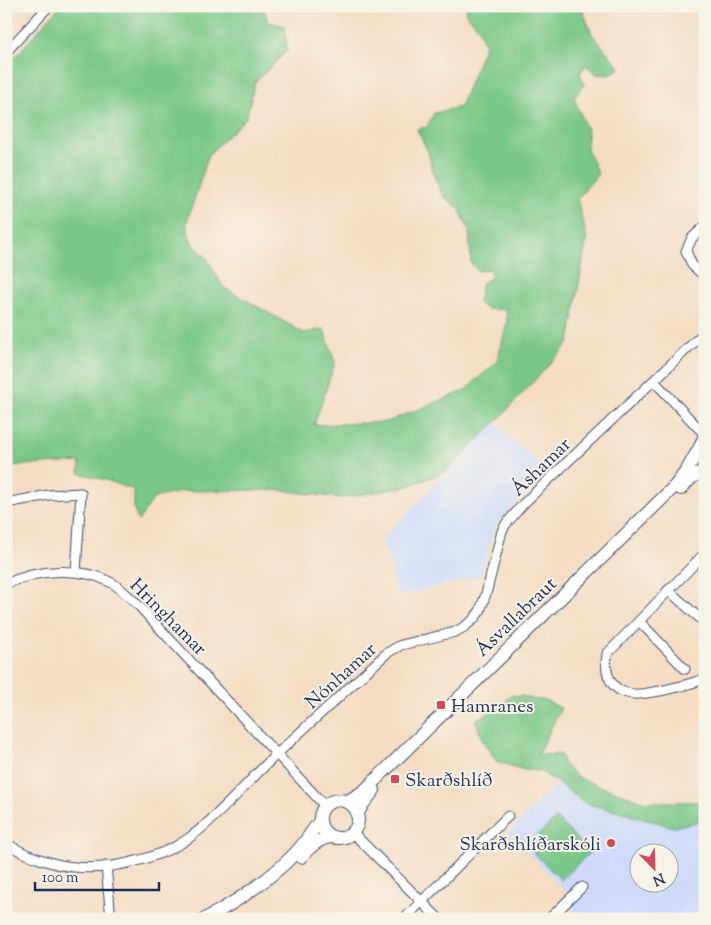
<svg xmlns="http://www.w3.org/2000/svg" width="711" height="925" font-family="'Sorts Mill Goudy',serif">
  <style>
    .built { fill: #cfdafa; fill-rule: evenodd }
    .green { fill: #7ac887; stroke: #4a7c72 }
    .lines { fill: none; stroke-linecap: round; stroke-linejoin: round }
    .street-casing { stroke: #3c496d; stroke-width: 11 }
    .secondary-casing { stroke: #3c496d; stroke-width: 14 }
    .street { stroke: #fff; stroke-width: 9 }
    .secondary { stroke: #fff; stroke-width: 12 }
    .poi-dot { fill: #d1495b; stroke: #f7f3e8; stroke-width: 2 }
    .labels { text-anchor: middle; stroke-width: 4; stroke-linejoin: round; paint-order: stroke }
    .street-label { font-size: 19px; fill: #1b2f5e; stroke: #f7f3e8 }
    .poi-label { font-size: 19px; fill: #1b2f5e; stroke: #f7f3e8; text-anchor: start }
  </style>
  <rect width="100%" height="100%" fill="#f7f3e8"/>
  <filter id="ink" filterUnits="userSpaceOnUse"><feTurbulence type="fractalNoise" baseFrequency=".02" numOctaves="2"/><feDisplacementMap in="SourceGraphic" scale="10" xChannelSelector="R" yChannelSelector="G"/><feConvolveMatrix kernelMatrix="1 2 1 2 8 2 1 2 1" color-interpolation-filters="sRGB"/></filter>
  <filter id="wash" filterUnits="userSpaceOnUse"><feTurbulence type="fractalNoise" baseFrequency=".0096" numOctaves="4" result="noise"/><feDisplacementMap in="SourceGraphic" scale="20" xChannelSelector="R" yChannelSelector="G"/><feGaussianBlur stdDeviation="1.12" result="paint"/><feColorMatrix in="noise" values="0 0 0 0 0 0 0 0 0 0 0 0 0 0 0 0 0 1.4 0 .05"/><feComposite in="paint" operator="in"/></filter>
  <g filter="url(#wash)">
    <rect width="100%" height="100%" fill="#f4ddc2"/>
    <g class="built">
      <path d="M495 423 547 472 496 524 480 576 398 596 387 552 384 549 382 539Z"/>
      <path d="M564 777 627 804 705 810V919H583L568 904 573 898 508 833ZM638 852H668V882H638Z"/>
    </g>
    <g class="green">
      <path d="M60 6H263L268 22 285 26 287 51 255 82 246 118 209 154 186 224 192 243 207 258 223 287 304 333 324 329 335 363 314 425 387 422 464 391 497 362 507 323 506 309H487L478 303 482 283 492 277 489 269 478 271 471 263 469 230 459 208 444 197 435 179 428 152 417 129 427 127 434 113 460 107 485 45 478 27 465 13 468 6H581L592 34 620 68 609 75 596 74 586 65 580 73 584 85 574 98 587 130V149L598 174 577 199 587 237 569 343 495 423 447 471 406 487 340 498 281 490 184 491 154 498 138 521 134 509V490L106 480 79 473 80 462 6 466V67Z"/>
      <path d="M511 695 523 696 536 700H545L561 708 538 754 561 755 564 764 576 776 591 783 646 802H703L705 796V820L674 827 585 803 558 783 540 771 525 770 497 762 484 743 475 720 503 706Z"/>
      <path d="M556 818 590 852 561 880 527 846Z"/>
    </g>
  </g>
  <g filter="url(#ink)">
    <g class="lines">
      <defs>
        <g id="street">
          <path d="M6 52 49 6"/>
          <path d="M705 226 692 238 686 251 692 265 705 277"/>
          <path d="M654 381 705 435"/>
          <path d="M6 503 49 495 81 493 76 572"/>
          <path d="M705 553 607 654C604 673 610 692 633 694 642 695 651 692 660 691 675 688 690 684 705 679"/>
          <path d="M6 584C38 569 81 566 112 583 121 588 129 597 137 604L325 806"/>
          <path d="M668 590 705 623"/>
          <path d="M639 621 685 669"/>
          <path d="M352 832 439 919"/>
          <path d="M6 843C24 855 53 865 74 867 110 871 164 858 193 835 224 811 249 780 278 753 314 719 351 686 387 653L401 645 455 632 464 627 473 620 480 611 486 594 502 531 506 524 524 503 705 332"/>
          <path d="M106 866 111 919"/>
          <path d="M404 919 508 816"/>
          <path d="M549 919 582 887"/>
        </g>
        <g id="secondary">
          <path d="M705 437C699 445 699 452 705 460"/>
          <path d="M681 489 691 478 705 470"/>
          <circle cx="339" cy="819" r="19"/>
          <path d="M346 802 364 791 675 486 687 470 700 447"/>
          <path d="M357 815 363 804 374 790"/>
          <path d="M301 857C310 847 319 838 332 837"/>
          <path d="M205 919C239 900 280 873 304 843 309 836 314 828 320 821"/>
        </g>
      </defs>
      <use href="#street" class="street-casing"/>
      <use href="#secondary" class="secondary-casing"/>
      <use href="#street" class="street"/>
      <use href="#secondary" class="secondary"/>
    </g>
  </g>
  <g class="poi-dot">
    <rect x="436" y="700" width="10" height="10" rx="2.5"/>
    <rect x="390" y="774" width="10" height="10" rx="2.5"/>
    <circle cx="611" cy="843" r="5"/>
  </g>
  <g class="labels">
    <g class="street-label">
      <text transform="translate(540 466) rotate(-44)" y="7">Áshamar</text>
      <text transform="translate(169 616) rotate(45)" y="7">Hringhamar</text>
      <text transform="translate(515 616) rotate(-44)" y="7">Ásvallabraut</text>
      <text transform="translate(340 675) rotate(-42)" y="7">Nónhamar</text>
    </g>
    <g class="poi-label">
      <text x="451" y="712">Hamranes</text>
      <text x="405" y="786">Skarðshlíð</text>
      <text x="601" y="850" text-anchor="end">Skarðshlíðarskóli</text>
    </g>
  </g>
  <rect width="711" height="925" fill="none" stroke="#f7f3e8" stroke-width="25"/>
  <g transform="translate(654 868) rotate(157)"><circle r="24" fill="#f7f3e8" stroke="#9fa5b1"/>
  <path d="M0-4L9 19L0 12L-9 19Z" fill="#d1495b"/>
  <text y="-8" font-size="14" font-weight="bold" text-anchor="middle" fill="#1b2f5e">N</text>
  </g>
  <path d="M35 882v8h124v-8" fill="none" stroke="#1b2f5e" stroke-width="2.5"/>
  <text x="42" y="882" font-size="15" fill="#1b2f5e" stroke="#f7f3e8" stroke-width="4" paint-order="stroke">100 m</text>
</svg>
